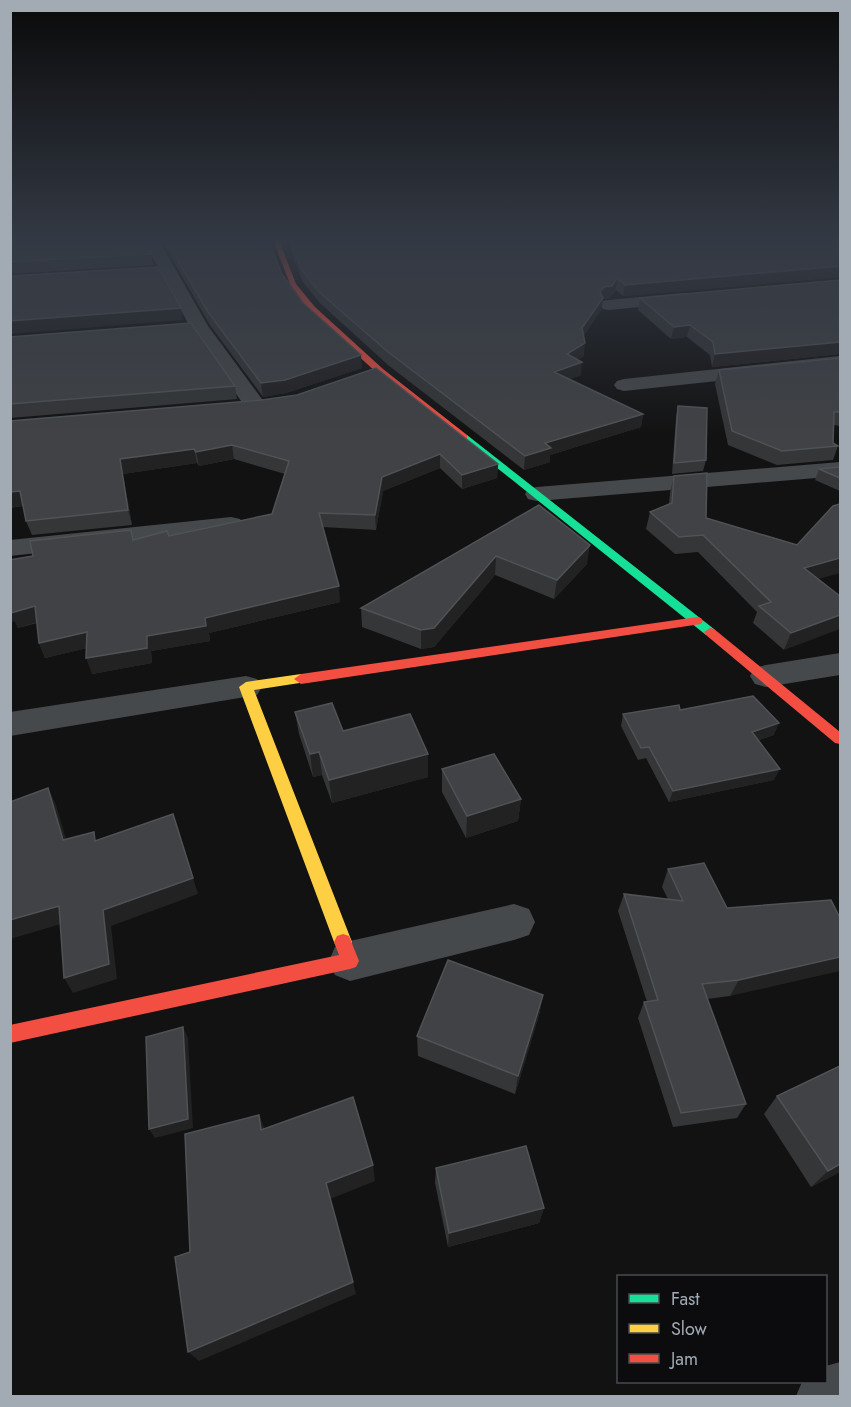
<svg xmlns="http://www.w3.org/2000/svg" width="851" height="1407" font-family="Jost,sans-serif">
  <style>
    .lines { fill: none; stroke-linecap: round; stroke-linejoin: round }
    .street { fill: #46494b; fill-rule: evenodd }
    .fast { fill: #16e098; fill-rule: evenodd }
    .slow { fill: #ffcf43; fill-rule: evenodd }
    .jam { fill: #f24e42; fill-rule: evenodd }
    .wall { fill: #343637 }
    .shaded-wall { fill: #222223 }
    .building { fill: #404245; stroke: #4f5356; stroke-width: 1.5 }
  </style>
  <rect width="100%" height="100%" fill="#121212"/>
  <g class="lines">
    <g class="street">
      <path d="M143 239H158L208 326 267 406 264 411 256 412 248 411 190 327Z"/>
      <path d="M683 293 689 294 692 298 689 302 609 310 603 309 600 305 603 301 609 300Z"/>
      <path d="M840 356V368L624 391 617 389 614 385 617 381 624 379Z"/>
      <path d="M840 462V476L537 501 528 499 525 494 528 489 537 487Z"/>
      <path d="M231 517 240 519 244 525 240 531 10 556V540Z"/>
      <path d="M840 653V675L766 687 755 684 750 676 755 668 766 665Z"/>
      <path d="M246 676 257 679 262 687 257 695 10 736V712Z"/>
      <path d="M514 904 529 909 535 922 529 935 514 940 350 981 335 975 329 961 335 947 350 941Z"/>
      <path d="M840 1362V1396H796L802 1382H826V1366Z"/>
    </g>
    <path class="fast" d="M461 435H467L714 629 716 632 714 635H706L461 439Z"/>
    <path class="slow" d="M301 674 308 679 306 682 254 690 352 942 349 948 343 950 337 948 334 942 239 687 246 682Z"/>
    <g class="jam">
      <path d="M277 239H283L281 245 296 284 315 307 383 369 467 435V439H461L377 373 309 311 290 284 275 245Z"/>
      <path d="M697 617 701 618 703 621 701 624 301 684 294 679 301 674Z"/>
      <path d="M710 628 714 629 840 732V744L835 743 706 635 704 632Z"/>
      <path d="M343 934 349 936 359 961 356 967 350 969 10 1043V1025L339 955 334 942 337 936Z"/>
    </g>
  </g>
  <g class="wall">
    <path d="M10 239 151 254 153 265 10 274Z"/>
    <path d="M161 239H270L269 242 282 274 303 303 362 368 286 393 263 397 210 325Z"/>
    <path d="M840 239V277L623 296 616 290 610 298 603 299 601 310 584 335V356L578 359 581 375 569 379 643 414 641 427 550 455V462L524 470 388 365 320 303 303 282 291 252 290 241Z"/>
    <path d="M840 280V354L712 367 710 355 687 337 671 339 638 310 640 298Z"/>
    <path d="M10 337 235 386 237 399 10 418Z"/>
    <path d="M840 358V426L834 425 833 443 838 446 833 460 777 465 728 445 715 384 719 370Z"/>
    <path d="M262 400 498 464 497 478 462 489 440 468 383 491 376 530 323 527 340 602 209 633 210 641 151 651 152 663 92 674 87 648 45 658 39 643 37 623 18 628 15 621 10 622V560L134 540 169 536 272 514 285 474 234 459 199 466 197 463 123 474 132 525 32 535 26 521 23 506 10 508V421Z"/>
    <path d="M678 406 706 460 703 471 672 474 676 417Z"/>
    <path d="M840 467V491L815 480 819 469Z"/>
    <path d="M674 476 706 518 819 579 784 650 753 623 757 612 698 552 675 554 646 529 650 512 669 504 670 492Z"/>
    <path d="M539 505 587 564 554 599 495 575 434 647 421 649 362 627 361 608Z"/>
    <path d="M680 710 774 735 759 740 774 780 669 802 646 758 638 760 621 726 623 714Z"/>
    <path d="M295 712 343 731 428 754V777L332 803 322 775 313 777 299 734Z"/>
    <path d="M442 769 521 799 518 821 466 838 442 792Z"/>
    <path d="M668 869 727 908 831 900 730 996 707 999 746 1104 737 1118 673 1127 638 1018 644 1002H647L618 911 624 894 668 899 662 887Z"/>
    <path d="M543 995 539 1015 515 1094 418 1056 417 1036Z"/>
    <path d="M840 1066V1172L811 1187 764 1114 777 1096Z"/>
    <path d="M436 1168 544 1208 539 1223 448 1247 435 1183Z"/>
  </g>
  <g class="shaded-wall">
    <path d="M840 266V277L623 296 625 285Z"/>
    <path d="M617 278 616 290 610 298 603 299 601 310 580 340 582 328 600 292 604 287Z"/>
    <path d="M181 308 183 320 10 334V321Z"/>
    <path d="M690 325 687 337 671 339 674 327Z"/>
    <path d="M840 342V354L712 367 715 354Z"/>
    <path d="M585 343 584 356 565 367 567 354Z"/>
    <path d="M361 355 362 368 286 393 263 397 261 383Z"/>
    <path d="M582 362 581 375 553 385 554 372Z"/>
    <path d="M643 414 641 427 550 455V462L524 470 525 456 545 443Z"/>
    <path d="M232 445 234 459 199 466 196 452Z"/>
    <path d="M194 449 197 463 123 474 132 525 128 510 120 459Z"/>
    <path d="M440 454V468L383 491 376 530 375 515 382 477Z"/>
    <path d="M498 464 497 478 462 489V475Z"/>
    <path d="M20 491 26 505 10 508V492Z"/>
    <path d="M590 545 587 564 554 599 557 580Z"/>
    <path d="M496 556 495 575 434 647 421 649V630Z"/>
    <path d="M840 558V573L797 585 804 568Z"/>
    <path d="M339 586 340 602 209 633 210 641 151 651 152 663 92 674 86 658 147 636 205 618Z"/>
    <path d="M35 606 41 621 18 628 15 621 10 622V610Z"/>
    <path d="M840 615V629L784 650 791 633Z"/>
    <path d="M87 632 92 647 45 658 39 643Z"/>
    <path d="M779 723 774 735 748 744 752 732Z"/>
    <path d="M319 752 322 775 313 777 310 754Z"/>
    <path d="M428 754V777L332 803 329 780Z"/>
    <path d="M780 769 774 780 669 802 673 791Z"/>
    <path d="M48 788 56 805 71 856 63 840Z"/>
    <path d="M521 799 518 821 466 838 467 816Z"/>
    <path d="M173 814 198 894 111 926 117 979 73 993 64 978 103 910Z"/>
    <path d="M59 906 68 922 10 939V920Z"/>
    <path d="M840 957V971L730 996 739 980Z"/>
    <path d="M543 995 539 1015 515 1094 518 1076Z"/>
    <path d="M183 1027 188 1038 193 1128 155 1138 149 1129Z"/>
    <path d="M259 1115 266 1132 261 1130Z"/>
    <path d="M840 1164V1172L811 1187 828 1171Z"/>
    <path d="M373 1165 375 1181 330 1199 326 1183Z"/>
    <path d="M544 1208 539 1223 448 1247 449 1233Z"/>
    <path d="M353 1282 356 1294 199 1361 188 1352Z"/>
  </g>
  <g class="building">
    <path d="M10 239H144L151 254 10 262Z"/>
    <path d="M165 239H268L282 274 303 303 361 355 285 380 261 383 208 312Z"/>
    <path d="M447 239H840V266L625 285 617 278 612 286 604 287 600 292 603 298 582 328 585 343 567 354 582 362 554 372 643 414 545 443 551 448 525 456 388 352 319 292 302 270 290 241 435 240Z"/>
    <path d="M158 267 181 308 10 321V276Z"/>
    <path d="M840 280V342L715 354 713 342 690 325 674 327 640 298Z"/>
    <path d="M191 323 235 386 10 404V337Z"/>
    <path d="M840 358V412H834L833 443 838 446 782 451 732 431 719 370Z"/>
    <path d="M376 368 498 464 462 475 440 454 382 477 375 515 319 513 339 586 205 618 206 626 147 636V648L86 658 87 632 39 643 35 606 11 613 10 560 33 556 30 541 131 530 133 540 167 531 169 536 272 514 289 461 232 445 196 452 194 449 120 459 128 510 26 521 20 491 10 492V421L262 400 297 395Z"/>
    <path d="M678 406 707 408 706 460 674 463Z"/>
    <path d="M840 467V478L819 469Z"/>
    <path d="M707 473 706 518 797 545 833 506 840 504V558L804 568 840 596V615L791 633 759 606 771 602 703 535 679 537 650 512 672 503 674 476Z"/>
    <path d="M539 505 590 545 557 580 496 556 434 628 421 630 361 608Z"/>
    <path d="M753 696 779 723 752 732 780 769 673 791 649 747 641 748 623 714 679 705 680 710Z"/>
    <path d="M332 703 343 731 410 714 428 754 329 780 319 752 310 754 295 712Z"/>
    <path d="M494 754 521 799 467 816 442 769Z"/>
    <path d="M48 788 63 840 94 832 95 841 173 814 193 878 103 910 109 964 64 978 59 906 10 920V802Z"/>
    <path d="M704 863 727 908 831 900 840 918V957L739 980 702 984 746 1104 681 1113 644 1002 658 1000 624 894 683 901 668 869Z"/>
    <path d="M448 960 543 995 518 1076 417 1036Z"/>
    <path d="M183 1027 188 1119 149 1129 146 1037Z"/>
    <path d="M840 1066V1164L828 1171 777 1096Z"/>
    <path d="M353 1097 373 1165 326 1183 353 1282 188 1352 175 1257 190 1252 185 1134 259 1115 261 1130Z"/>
    <path d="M526 1146 544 1208 449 1233 436 1168Z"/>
  </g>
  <linearGradient id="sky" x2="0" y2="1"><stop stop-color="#0a0a0a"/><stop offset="0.55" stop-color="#333944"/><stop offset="1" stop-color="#333944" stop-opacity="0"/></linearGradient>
  <rect width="851" height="436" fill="url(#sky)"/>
  <rect width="851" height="1407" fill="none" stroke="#a2abb4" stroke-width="24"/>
  <rect x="617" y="1275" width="210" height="108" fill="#0c0c0e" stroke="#484c50" stroke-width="1.5"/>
  <rect x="629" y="1294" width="30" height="9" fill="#16e098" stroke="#484c50" stroke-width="1.5"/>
  <text x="671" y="1305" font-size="18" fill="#a2abb4">Fast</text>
  <rect x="629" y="1324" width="30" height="9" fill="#ffcf43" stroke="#484c50" stroke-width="1.5"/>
  <text x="671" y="1335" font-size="18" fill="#a2abb4">Slow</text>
  <rect x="629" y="1354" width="30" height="9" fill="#f24e42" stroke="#484c50" stroke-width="1.5"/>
  <text x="671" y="1365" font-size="18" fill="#a2abb4">Jam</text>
</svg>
